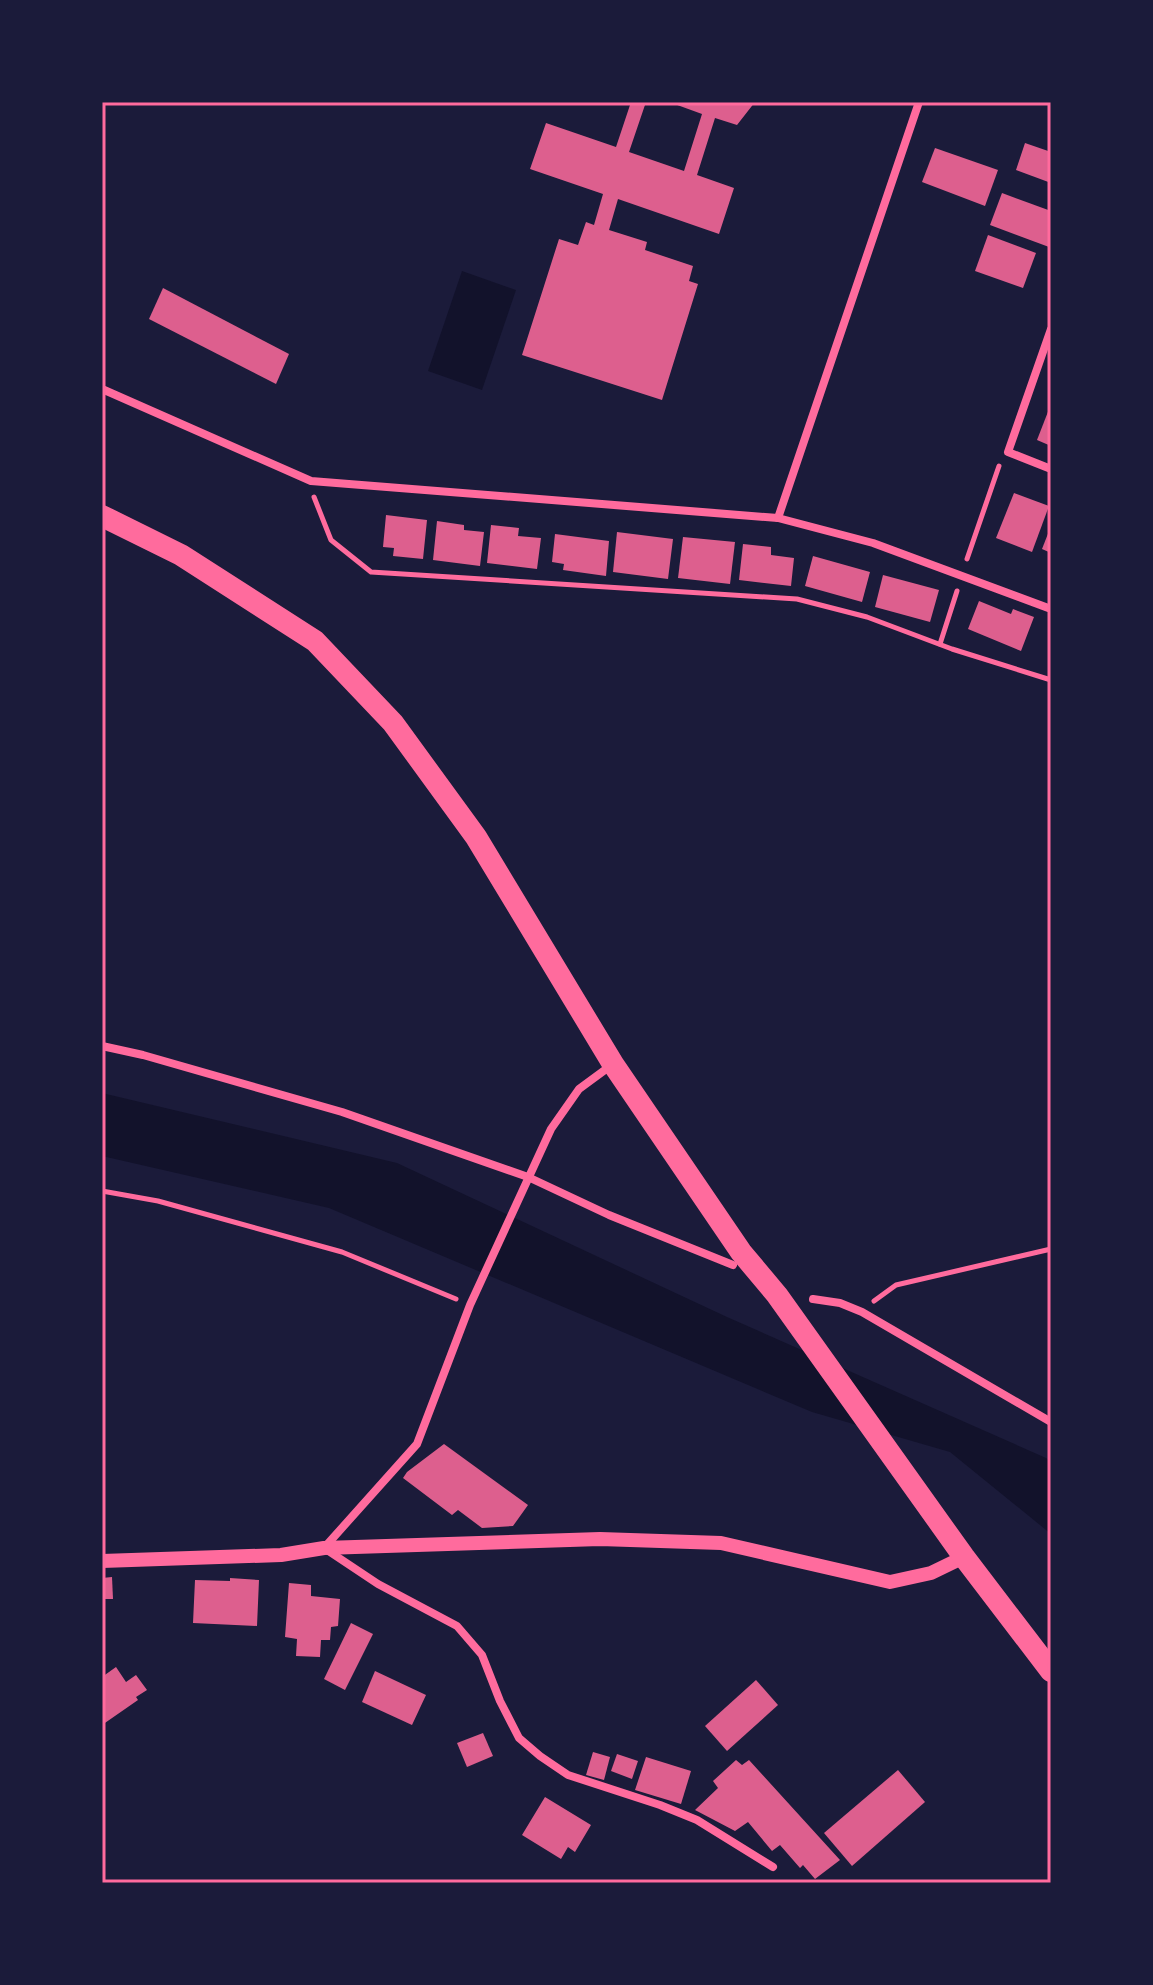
<svg xmlns="http://www.w3.org/2000/svg" width="1153" height="1985" font-family="Mulish,sans-serif">
  <style>
    .water { fill: #12122b }
    .building { fill: #dd5f8e }
    .lines { fill: none; stroke-linecap: round; stroke-linejoin: round }
    .path { stroke: #ff6b9d; stroke-width: 5 }
    .minor { stroke: #ff6b9d; stroke-width: 8 }
    .tertiary { stroke: #ff6b9d; stroke-width: 14 }
    .trunk { stroke: #ff6b9d; stroke-width: 22 }
    .neatline { fill: none; stroke: #ff6b9d; stroke-width: 3 }
  </style>
  <rect width="100%" height="100%" fill="#1b1b3a"/>
  <g class="water">
    <path d="M462 271 516 290 482 390 428 371Z"/>
    <path d="M102 1093 397 1163 727 1317 1046 1458 1051 1462V1534L950 1452 812 1412 329 1208 102 1156Z"/>
  </g>
  <g class="building">
    <path d="M631 102H646L629 152 684 171 702 114 669 102H755L737 125 715 118 697 175 734 188 719 234 618 199 609 230 647 242 645 250 693 266 689 281 698 284 662 400 522 355 559 239 578 245 586 222 594 225 603 194 530 169 546 123 616 147Z"/>
    <path d="M1025 143 1051 152V183L1016 170Z"/>
    <path d="M935 148 998 170 985 206 922 182Z"/>
    <path d="M1002 193 1051 211 1049 247 990 225Z"/>
    <path d="M988 235 1036 253 1023 288 975 271Z"/>
    <path d="M163 288 289 354 276 384 149 319Z"/>
    <path d="M1051 404V446L1037 440Z"/>
    <path d="M1014 493 1049 506 1032 552 996 538Z"/>
    <path d="M386 515 427 520 423 559 393 556 394 548 383 547Z"/>
    <path d="M437 521 464 525V530L484 532 480 566 433 560Z"/>
    <path d="M491 525 519 528 518 536 541 538 537 569 487 563Z"/>
    <path d="M1051 526V553L1042 549Z"/>
    <path d="M617 532 673 539 668 579 613 572Z"/>
    <path d="M555 534 609 541 606 576 563 570 564 564 552 562Z"/>
    <path d="M683 537 735 542 730 584 678 578Z"/>
    <path d="M743 544 771 547V555L794 558 791 586 739 580Z"/>
    <path d="M813 556 870 572 862 602 805 586Z"/>
    <path d="M883 575 939 590 930 622 875 607Z"/>
    <path d="M979 601 1011 614 1013 609 1034 617 1021 651 968 629Z"/>
    <path d="M444 1444 528 1505 513 1526 482 1528 458 1510 452 1515 403 1478 407 1472Z"/>
    <path d="M112 1577 113 1599H102V1578Z"/>
    <path d="M230 1578 259 1580 257 1626 193 1623 195 1580 230 1581Z"/>
    <path d="M289 1583 311 1585V1596L340 1599 338 1626 331 1627 330 1640H321L320 1657 296 1656 297 1639 285 1637Z"/>
    <path d="M351 1623 373 1634 345 1690 324 1679Z"/>
    <path d="M116 1667 126 1682 136 1675 147 1690 136 1697 138 1700 102 1725V1677Z"/>
    <path d="M375 1671 426 1695 412 1725 362 1702Z"/>
    <path d="M756 1680 778 1705 727 1751 705 1726Z"/>
    <path d="M483 1733 493 1756 467 1767 457 1743Z"/>
    <path d="M593 1752 610 1757 604 1780 586 1775Z"/>
    <path d="M617 1754 638 1761 632 1779 611 1771Z"/>
    <path d="M646 1757 691 1771 681 1804 635 1790Z"/>
    <path d="M736 1760 742 1765 749 1760 840 1860 815 1879 803 1865 800 1868 780 1845 772 1851 748 1822 735 1831 695 1810 718 1788 713 1781Z"/>
    <path d="M898 1770 925 1802 852 1866 824 1833Z"/>
    <path d="M545 1797 591 1825 575 1852 568 1847 561 1859 522 1835Z"/>
  </g>
  <g class="lines">
    <g class="path">
      <path d="M314 497 331 540 371 572 797 599 867 617 952 649 1051 680"/>
      <path d="M967 559 999 466"/>
      <path d="M940 644 957 591"/>
      <path d="M102 1191 158 1201 342 1252 456 1299"/>
      <path d="M874 1301 896 1285 1051 1249"/>
    </g>
    <g class="minor">
      <path d="M1051 329 1008 452 1051 469"/>
      <path d="M102 389 311 481 778 518 873 543 1051 609"/>
      <path d="M778 518 919 102"/>
      <path d="M102 1046 143 1055 342 1112 528 1177 609 1215 733 1265"/>
      <path d="M613 1064 579 1089 551 1129 470 1305 417 1444 324 1548 378 1584 457 1626 482 1655 500 1701 519 1738 540 1756 568 1775 660 1805 697 1820 773 1867"/>
      <path d="M813 1299 840 1303 862 1312 1051 1422"/>
    </g>
    <path class="tertiary" d="M102 1561 281 1555 324 1548 600 1539 721 1543 890 1582 931 1573 964 1557"/>
    <path class="trunk" d="M102 516 181 555 315 641 393 723 476 837 613 1064 741 1252 777 1295 964 1557 1051 1671"/>
  </g>
  <rect width="1153" height="1985" fill="none" stroke="#1b1b3a" stroke-width="208"/>
  <rect x="104" y="104" width="945" height="1777" class="neatline"/>
</svg>
